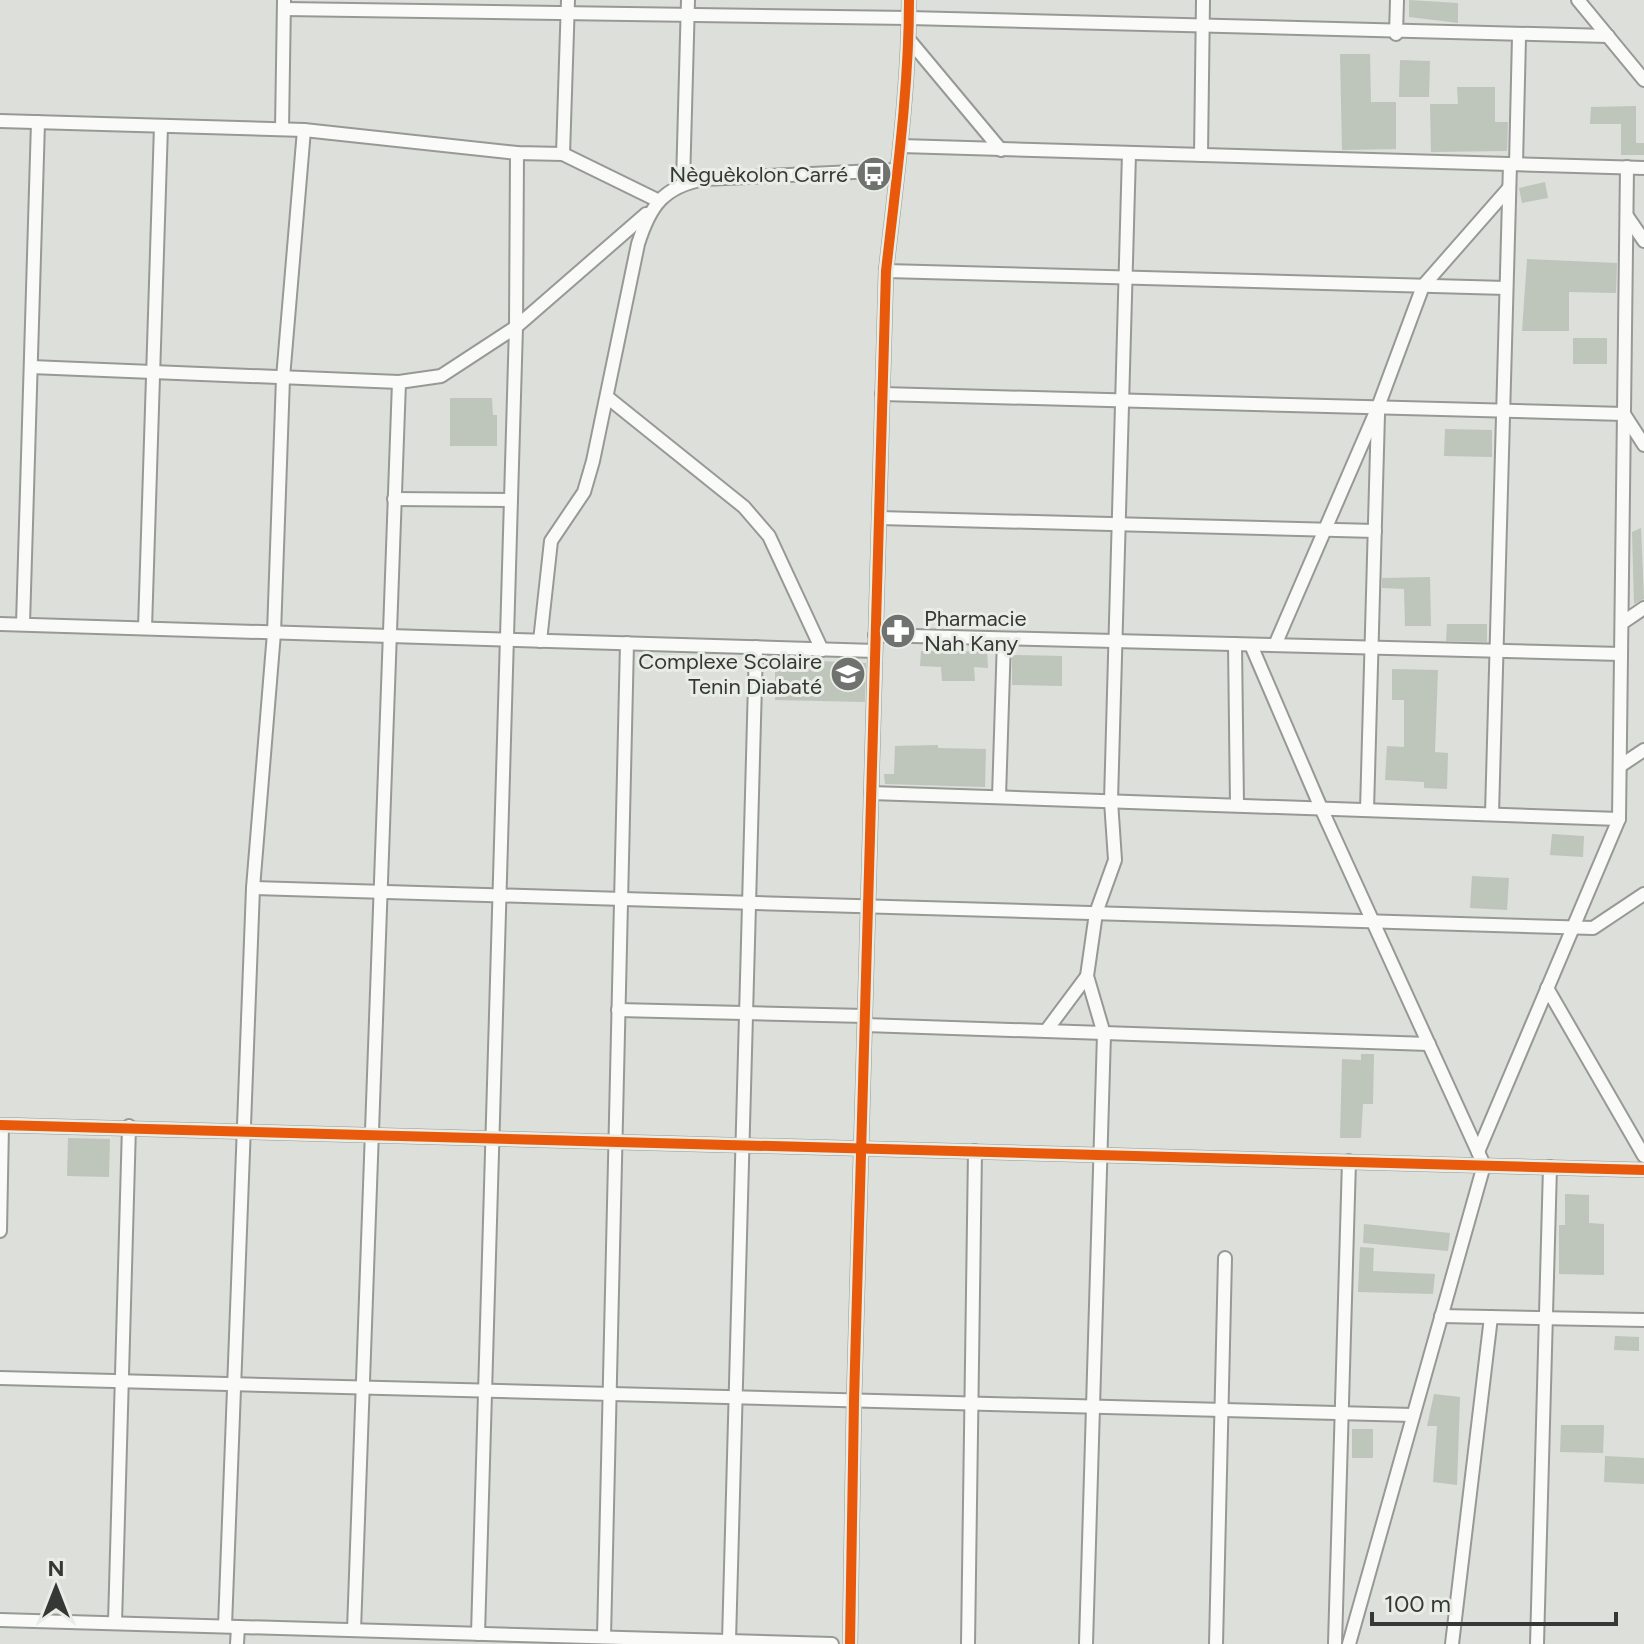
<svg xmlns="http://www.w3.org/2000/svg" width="1644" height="1644" font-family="Figtree,sans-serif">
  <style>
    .building { fill: #bec5bb }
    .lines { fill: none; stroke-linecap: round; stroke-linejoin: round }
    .minor-casing { stroke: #979995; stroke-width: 16 }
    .minor { stroke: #fafaf9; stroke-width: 12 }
    .cycleway-casing { stroke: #e8ede6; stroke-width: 15 }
    .cycleway { stroke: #e8590c; stroke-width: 10 }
    .labels { text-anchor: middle; stroke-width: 6; stroke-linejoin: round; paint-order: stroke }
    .poi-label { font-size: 22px; fill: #363835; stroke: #e8ede6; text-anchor: end }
  </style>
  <rect width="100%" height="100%" fill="#dcdfda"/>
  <g class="building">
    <path d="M1409 0 1458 3V23L1409 17Z"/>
    <path d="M1340 54H1370L1371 102H1396V149L1342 150Z"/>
    <path d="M1400 60 1430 61 1429 97H1399Z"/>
    <path d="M1457 87H1495V122H1508L1507 151 1431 152 1430 104H1458Z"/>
    <path d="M1636 106V143H1644V155H1621V124H1590L1591 107Z"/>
    <path d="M1545 182 1548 198 1522 203 1519 188Z"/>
    <path d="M1527 259 1617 263 1616 293 1569 292V331H1522Z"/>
    <rect x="1573" y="338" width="34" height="26"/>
    <path d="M450 398H492L493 415H497V446H450Z"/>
    <path d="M1445 429 1492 430V457L1444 456Z"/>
    <path d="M1641 528 1644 599 1634 604 1632 532Z"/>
    <path d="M1430 577 1431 626H1405L1404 589 1382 588V578Z"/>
    <path d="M1447 624H1487V642L1446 641Z"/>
    <path d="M921 651H987L988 668 974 667 975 681H942L941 667 920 666Z"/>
    <path d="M1012 655 1062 656V686L1012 685Z"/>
    <path d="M817 661 866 663 865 702 775 700V666L817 665Z"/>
    <path d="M1392 669 1438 670 1435 752 1448 753 1447 789 1424 788V782L1385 780 1387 746 1404 747V700H1392Z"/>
    <path d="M938 745V748L986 749 985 787 885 784 884 774H894L895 746Z"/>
    <path d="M1552 834 1584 836 1583 857 1550 855Z"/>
    <path d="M1472 876 1509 878 1507 910 1470 908Z"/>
    <path d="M1361 1054H1374L1373 1104H1363L1361 1138H1340L1342 1059 1361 1060Z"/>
    <path d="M68 1138 110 1139 109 1177 67 1176Z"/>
    <path d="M1565 1194 1589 1195V1223L1604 1224V1275L1559 1274V1225H1565Z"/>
    <path d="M1364 1224 1450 1233 1448 1251 1363 1243Z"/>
    <path d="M1360 1247 1374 1248 1373 1271 1435 1274 1433 1294 1358 1292Z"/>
    <path d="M1615 1336 1639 1337V1351L1614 1350Z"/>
    <path d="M1434 1394 1460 1397 1457 1485 1433 1482 1437 1426H1427Z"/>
    <path d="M1561 1425H1604L1603 1453 1560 1452Z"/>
    <rect x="1352" y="1429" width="21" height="29"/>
    <path d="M1605 1456 1644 1458V1484L1604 1482Z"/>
  </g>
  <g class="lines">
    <defs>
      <g id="minor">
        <path d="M1578 0 1644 80"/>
        <path d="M284 9 909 18 1608 36"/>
        <path d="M1396 34 1397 0"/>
        <path d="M910 41 1001 150"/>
        <path d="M0 121 304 130 517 153 563 154 659 201"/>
        <path d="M282 129 284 0"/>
        <path d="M901 146 1644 168"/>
        <path d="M563 154 568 0"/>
        <path d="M1201 155 1203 0"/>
        <path d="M1516 164 1519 37"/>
        <path d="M683 183 688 0"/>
        <path d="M1627 216 1644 241"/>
        <path d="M886 271 1506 288"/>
        <path d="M31 367 399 382 441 376 516 327 646 214"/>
        <path d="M882 394 1624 414 1644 445"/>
        <path d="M607 397 744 507 769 536 822 650"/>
        <path d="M394 499 511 500"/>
        <path d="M879 518 1375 531"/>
        <path d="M1622 623 1644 608"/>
        <path d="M0 624 875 651"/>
        <path d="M23 624 38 122"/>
        <path d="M145 628 161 126"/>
        <path d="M875 635 1621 654"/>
        <path d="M540 641 551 541 584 492 593 461 638 244C650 206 663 187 704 179L897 170"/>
        <path d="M1235 644 1237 805"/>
        <path d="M1251 645 1321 808 1484 1165 1349 1644"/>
        <path d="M1275 645 1378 407 1423 286 1509 188"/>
        <path d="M1620 766 1644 750"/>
        <path d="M871 793 1619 819"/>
        <path d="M999 797 1004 639"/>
        <path d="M1367 810 1378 414"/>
        <path d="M1492 814 1510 164"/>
        <path d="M253 888 1593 928 1644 894"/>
        <path d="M1547 988 1644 1156"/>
        <path d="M618 1010 865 1016"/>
        <path d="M865 1025 1429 1044"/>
        <path d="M1046 1031 1087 976"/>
        <path d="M0 1125 1644 1170"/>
        <path d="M1478 1152 1619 819 1627 167"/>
        <path d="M0 1231 2 1125"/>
        <path d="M1441 1316 1644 1320"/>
        <path d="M0 1378 1412 1415"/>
        <path d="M0 1620 832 1644"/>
        <path d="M115 1623 129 1126"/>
        <path d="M225 1626 253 888 274 633 283 378 304 130"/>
        <path d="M354 1630 399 382"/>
        <path d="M478 1634 516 327 517 153"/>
        <path d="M604 1637 627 643"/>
        <path d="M729 1641 756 647"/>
        <path d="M237 1644 238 1627"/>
        <path d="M850 1644 854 1401 886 271C896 181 909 91 909 0"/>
        <path d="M968 1644 975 1151"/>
        <path d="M1086 1644 1104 1034 1087 976 1096 913 1115 860 1111 801 1129 153"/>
        <path d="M1216 1644 1225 1258"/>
        <path d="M1335 1644 1349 1161"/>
        <path d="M1452 1644 1491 1317"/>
        <path d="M1537 1644 1550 1167"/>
      </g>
    </defs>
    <use href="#minor" class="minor-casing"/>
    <use href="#minor" class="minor"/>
    <defs>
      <g id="cycleway">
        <path d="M0 1125 1644 1170"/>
        <path d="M850 1644 854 1401 886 271C896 181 909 91 909 0"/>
      </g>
    </defs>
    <use href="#cycleway" class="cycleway-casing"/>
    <use href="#cycleway" class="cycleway"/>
  </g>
  <defs>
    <symbol id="bus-disc" viewBox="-11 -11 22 22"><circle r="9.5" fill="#70726f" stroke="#e8ede6"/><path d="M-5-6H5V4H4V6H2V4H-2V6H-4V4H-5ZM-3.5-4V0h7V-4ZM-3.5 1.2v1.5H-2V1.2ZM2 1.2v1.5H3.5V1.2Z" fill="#fff"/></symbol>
    <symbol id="pharmacy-disc" viewBox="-11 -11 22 22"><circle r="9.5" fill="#70726f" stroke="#e8ede6"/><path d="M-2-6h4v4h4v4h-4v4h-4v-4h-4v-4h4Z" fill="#fff"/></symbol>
    <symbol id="school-disc" viewBox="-11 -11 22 22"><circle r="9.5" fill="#70726f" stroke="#e8ede6"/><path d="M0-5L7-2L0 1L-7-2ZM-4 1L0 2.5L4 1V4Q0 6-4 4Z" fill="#fff"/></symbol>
  </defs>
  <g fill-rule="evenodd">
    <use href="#bus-disc" x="854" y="154" width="40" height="40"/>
    <use href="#pharmacy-disc" x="878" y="611" width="40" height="40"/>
    <use href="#school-disc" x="828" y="654" width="40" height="40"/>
  </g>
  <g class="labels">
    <g class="poi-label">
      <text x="848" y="182">Nèguèkolon Carré</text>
      <text x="924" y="626" text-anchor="start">Pharmacie<tspan x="924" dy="25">Nah Kany</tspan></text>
      <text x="822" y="669">Complexe Scolaire<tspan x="822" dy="25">Tenin Diabaté</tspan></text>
    </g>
  </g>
  <g transform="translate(56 1588)" stroke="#e8ede6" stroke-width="6" paint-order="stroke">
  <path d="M0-6L14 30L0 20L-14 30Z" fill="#363835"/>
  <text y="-12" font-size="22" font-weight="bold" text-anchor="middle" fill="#363835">N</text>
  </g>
  <path d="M1372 1612v12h244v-12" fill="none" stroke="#363835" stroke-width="4"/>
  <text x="1384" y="1612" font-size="24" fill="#363835" stroke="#e8ede6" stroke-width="6" paint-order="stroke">100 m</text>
</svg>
